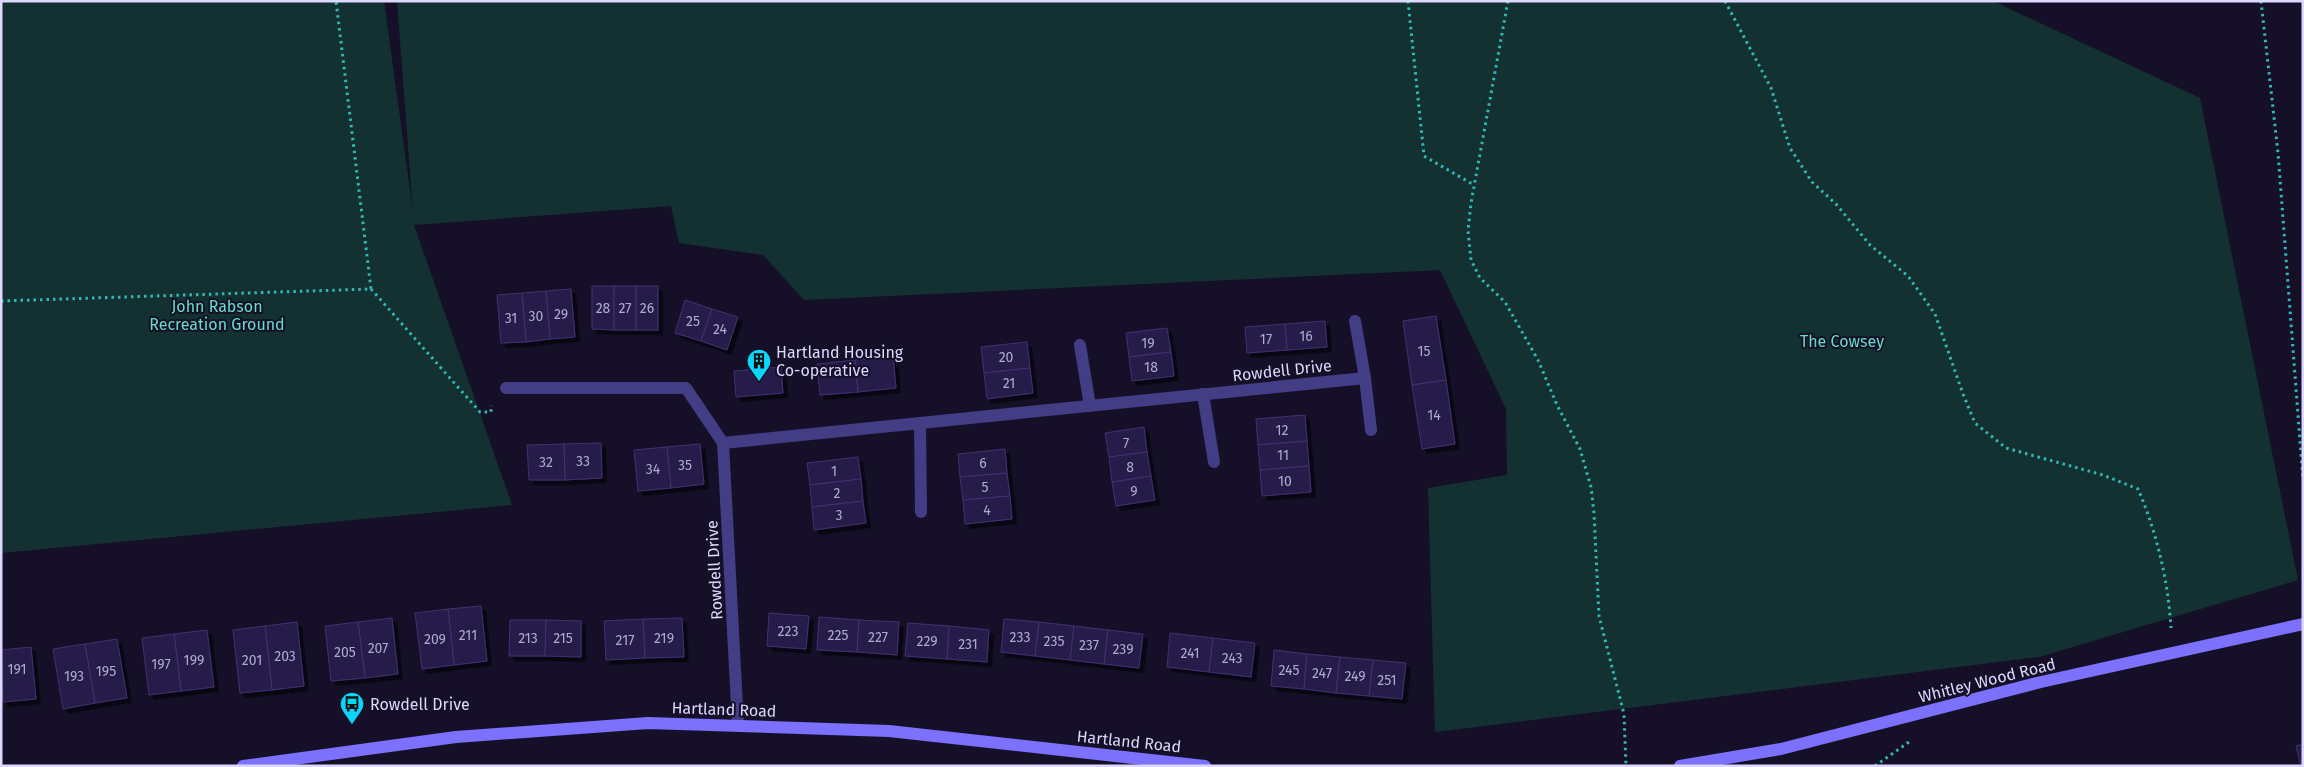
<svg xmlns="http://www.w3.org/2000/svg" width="2304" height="767" font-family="'Fira Sans',sans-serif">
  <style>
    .green { fill: #143131 }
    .building { fill: #281d48; stroke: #403073; filter: url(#shadow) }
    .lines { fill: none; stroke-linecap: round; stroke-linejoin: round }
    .path { stroke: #33b7b5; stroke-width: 3; stroke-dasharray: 2.5 4; stroke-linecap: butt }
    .street { stroke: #433d85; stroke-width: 12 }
    .secondary { stroke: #7b71fc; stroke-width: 12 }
    .labels { text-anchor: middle; stroke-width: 4; stroke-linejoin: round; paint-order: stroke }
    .number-label { font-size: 14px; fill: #b0a9d0 }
    .park-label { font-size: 16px; fill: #65ddc5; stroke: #151028 }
    .poi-label { font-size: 16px; fill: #ded8fe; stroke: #151028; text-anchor: start }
    .street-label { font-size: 16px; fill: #ded8fe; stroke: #151028 }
  </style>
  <defs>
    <filter id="shadow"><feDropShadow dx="4.5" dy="4.5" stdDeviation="0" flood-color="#0009"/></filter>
  </defs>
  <rect width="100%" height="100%" fill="#151028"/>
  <path class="green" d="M1 1H384L413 212 397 1H1993L2200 98 2298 580 2039 657 1435 732 1428 488 1507 475 1506 409 1440 270 804 300 763 255 679 243 671 206 414 225 512 505 1 553Z"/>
  <g class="building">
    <path d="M592 286H614V330L592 329Z"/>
    <rect x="614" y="286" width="22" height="44"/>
    <rect x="636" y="286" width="22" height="44"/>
    <path d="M571 289 575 337 550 339 546 291Z"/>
    <path d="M546 291 550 339 526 342 522 293Z"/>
    <path d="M522 293 526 342 501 343 497 295Z"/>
    <path d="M685 300 712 309 701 341 675 333Z"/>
    <path d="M712 309 738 317 727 350 701 341Z"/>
    <path d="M1436 316 1446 380 1412 385 1403 321Z"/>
    <path d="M1325 321 1327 347 1287 350 1285 324Z"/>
    <path d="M1285 324 1287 350 1247 353 1245 327Z"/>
    <path d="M1167 328 1171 352 1129 357 1126 333Z"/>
    <path d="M1027 342 1030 368 984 373 981 347Z"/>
    <path d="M1171 352 1174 376 1132 381 1129 357Z"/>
    <path d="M893 356 896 388 858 392 855 360Z"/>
    <path d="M855 360 858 392 820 395 817 364Z"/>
    <path d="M781 367 783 393 736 397 734 371Z"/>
    <path d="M1030 368 1033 393 987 399 984 373Z"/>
    <path d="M1446 380 1455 444 1422 449 1412 385Z"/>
    <path d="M1305 415 1307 441 1258 445 1256 419Z"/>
    <path d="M1144 427 1147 452 1109 457 1105 433Z"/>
    <path d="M1307 441 1309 466 1260 470 1258 445Z"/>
    <path d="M601 443 602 478 565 480 564 444Z"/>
    <path d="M564 444 565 480H529L527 445Z"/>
    <path d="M700 444 704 484 671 488 667 447Z"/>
    <path d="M667 447 671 488 638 491 634 450Z"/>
    <path d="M1005 449 1007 473 960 477 958 454Z"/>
    <path d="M1147 452 1151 476 1112 482 1109 457Z"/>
    <path d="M858 457 861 479 810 485 807 463Z"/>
    <path d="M1309 466 1311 492 1262 496 1260 470Z"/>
    <path d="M1007 473 1010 496 963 500 960 477Z"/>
    <path d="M1151 476 1155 500 1116 506 1112 482Z"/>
    <path d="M861 479 863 501 812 507 810 485Z"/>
    <path d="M1010 496 1012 519 965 524 963 500Z"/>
    <path d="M863 501 866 523 814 530 812 507Z"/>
    <path d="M481 606 487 661 454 665 448 609Z"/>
    <path d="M448 609 454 665 422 669 415 613Z"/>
    <path d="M769 613 809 616 806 649 767 646Z"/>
    <path d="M819 617 859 620 857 652 817 650Z"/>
    <path d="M392 618 398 674 365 678 358 622Z"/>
    <path d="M682 618 684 657 645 658 643 619Z"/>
    <path d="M643 619 645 658 606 660 604 621Z"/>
    <path d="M1004 619 1039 622 1035 656 1001 652Z"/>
    <path d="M510 620H546L545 656H509Z"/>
    <path d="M546 620 581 621V657L545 656Z"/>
    <path d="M859 620 899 622 897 655 857 652Z"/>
    <path d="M297 622 304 686 272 690 265 626Z"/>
    <path d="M358 622 365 678 331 681 325 626Z"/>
    <path d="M1039 622 1074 626 1070 660 1035 656Z"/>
    <path d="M908 623 949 626 947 659 905 656Z"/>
    <path d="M265 626 272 690 240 693 233 630Z"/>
    <path d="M949 626 989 630 987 662 947 659Z"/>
    <path d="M1074 626 1108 630 1104 664 1070 660Z"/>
    <path d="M207 630 214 687 181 691 174 634Z"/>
    <path d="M1108 630 1143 634 1139 668 1104 664Z"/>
    <path d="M1170 633 1213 638 1209 672 1167 667Z"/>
    <path d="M174 634 181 691 149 695 142 638Z"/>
    <path d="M1213 638 1255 643 1251 677 1209 672Z"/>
    <path d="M117 639 127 698 95 703 85 644Z"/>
    <path d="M85 644 95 703 63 709 53 649Z"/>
    <path d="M31 647 36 699 3 702 1 650Z"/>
    <path d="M1274 650 1307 654 1304 689 1271 686Z"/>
    <path d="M1307 654 1340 657 1336 693 1304 689Z"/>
    <path d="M1340 657 1373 660 1369 696 1336 693Z"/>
    <path d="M1373 660 1406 663 1402 699 1369 696Z"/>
    <path d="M2303 744V766H2301L2296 746Z"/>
  </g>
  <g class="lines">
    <g class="path">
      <path d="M1408 1 1424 156 1474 185"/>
      <path d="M1508 1 1471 203 1468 231 1471 260 1480 278 1505 302 1538 360 1557 405 1580 449 1591 487 1594 513 1599 616 1624 714 1626 766"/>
      <path d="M1725 1 1771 88 1790 148 1812 182 1836 204 1870 245 1908 276 1935 314 1963 394 1975 423 2006 448 2103 475 2138 489C2157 533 2168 580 2171 628"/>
      <path d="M2261 1 2278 153 2303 480"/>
      <path d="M371 289 480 412H491V405"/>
      <path d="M1 301 371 289 336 1"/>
      <path d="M1875 766 1909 742"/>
    </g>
    <g class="street">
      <path d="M1355 321 1365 378"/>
      <path d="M1080 345 1090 406"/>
      <path d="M506 388H686L723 443 1365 378 1371 430"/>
      <path d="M1203 394 1214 462"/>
      <path d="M920 423 921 512"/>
      <path d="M723 443 738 725"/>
    </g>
    <g class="secondary">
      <path d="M243 766 456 737 648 723 889 731 1205 766"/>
      <path d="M1680 766 1781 749 2041 682 2303 624"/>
    </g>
  </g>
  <defs>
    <symbol id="building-pin" viewBox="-11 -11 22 30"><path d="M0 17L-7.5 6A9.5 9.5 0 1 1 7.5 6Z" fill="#09d6f9" stroke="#151028"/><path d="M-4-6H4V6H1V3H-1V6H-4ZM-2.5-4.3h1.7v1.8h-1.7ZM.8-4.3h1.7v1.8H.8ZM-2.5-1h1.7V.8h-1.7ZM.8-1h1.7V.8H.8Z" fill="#111"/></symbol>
    <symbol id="bus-pin" viewBox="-11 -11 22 30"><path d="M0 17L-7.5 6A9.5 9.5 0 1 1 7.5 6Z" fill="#09d6f9" stroke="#151028"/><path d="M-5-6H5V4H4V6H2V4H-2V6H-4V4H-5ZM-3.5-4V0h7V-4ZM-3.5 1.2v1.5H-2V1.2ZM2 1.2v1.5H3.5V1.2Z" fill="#111"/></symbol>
  </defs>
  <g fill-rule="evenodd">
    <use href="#building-pin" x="745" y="347" width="28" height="38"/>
    <use href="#bus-pin" x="338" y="690" width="28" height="38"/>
  </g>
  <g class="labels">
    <g class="number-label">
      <text x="603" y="313">28</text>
      <text x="625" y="313">27</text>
      <text x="647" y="313">26</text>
      <text x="561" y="319">29</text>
      <text x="536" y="321">30</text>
      <text x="511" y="323">31</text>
      <text x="693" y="326">25</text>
      <text x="720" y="334">24</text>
      <text x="1306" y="341">16</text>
      <text x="1266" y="344">17</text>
      <text x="1148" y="348">19</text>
      <text x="1424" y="356">15</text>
      <text x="1006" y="362">20</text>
      <text x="1151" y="372">18</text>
      <text x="1009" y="388">21</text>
      <text x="1434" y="420">14</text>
      <text x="1282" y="435">12</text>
      <text x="1126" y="448">7</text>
      <text x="1283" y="460">11</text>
      <text x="583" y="466">33</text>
      <text x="546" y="467">32</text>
      <text x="983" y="468">6</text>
      <text x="685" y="470">35</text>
      <text x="1130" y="472">8</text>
      <text x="653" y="474">34</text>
      <text x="834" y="476">1</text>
      <text x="1285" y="486">10</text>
      <text x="985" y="492">5</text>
      <text x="1134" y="496">9</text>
      <text x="837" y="498">2</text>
      <text x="987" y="515">4</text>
      <text x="839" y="520">3</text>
      <text x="788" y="636">223</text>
      <text x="468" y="640">211</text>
      <text x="838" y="640">225</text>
      <text x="878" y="642">227</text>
      <text x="1020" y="642">233</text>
      <text x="528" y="643">213</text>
      <text x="563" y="643">215</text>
      <text x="664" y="643">219</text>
      <text x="435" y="644">209</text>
      <text x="625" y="645">217</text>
      <text x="927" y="646">229</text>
      <text x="1054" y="646">235</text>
      <text x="968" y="649">231</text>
      <text x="1089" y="650">237</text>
      <text x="378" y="653">207</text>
      <text x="1123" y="654">239</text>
      <text x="345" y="657">205</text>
      <text x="1190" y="658">241</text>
      <text x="285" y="661">203</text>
      <text x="1232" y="663">243</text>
      <text x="194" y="665">199</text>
      <text x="252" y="665">201</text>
      <text x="161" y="669">197</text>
      <text x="17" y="674">191</text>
      <text x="1289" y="675">245</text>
      <text x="106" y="676">195</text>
      <text x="1322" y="678">247</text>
      <text x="74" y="681">193</text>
      <text x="1355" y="681">249</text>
      <text x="1387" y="685">251</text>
    </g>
    <g class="park-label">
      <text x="217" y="312">John Rabson<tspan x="217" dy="18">Recreation Ground</tspan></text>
      <text x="1842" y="347">The Cowsey</text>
    </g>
    <g class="poi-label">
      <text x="776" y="358">Hartland Housing<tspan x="776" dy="18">Co-operative</tspan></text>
      <text x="370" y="710">Rowdell Drive</text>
    </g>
    <g class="street-label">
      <text transform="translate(1282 370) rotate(-6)" y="6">Rowdell Drive</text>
      <text transform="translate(714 570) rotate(-93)" y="6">Rowdell Drive</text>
      <text transform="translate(1987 680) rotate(-14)" y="6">Whitley Wood Road</text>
      <text transform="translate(724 709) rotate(2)" y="6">Hartland Road</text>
      <text transform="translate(1129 741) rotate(6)" y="6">Hartland Road</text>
    </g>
  </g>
  <rect width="2304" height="767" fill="none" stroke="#ded8fe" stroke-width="5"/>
</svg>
